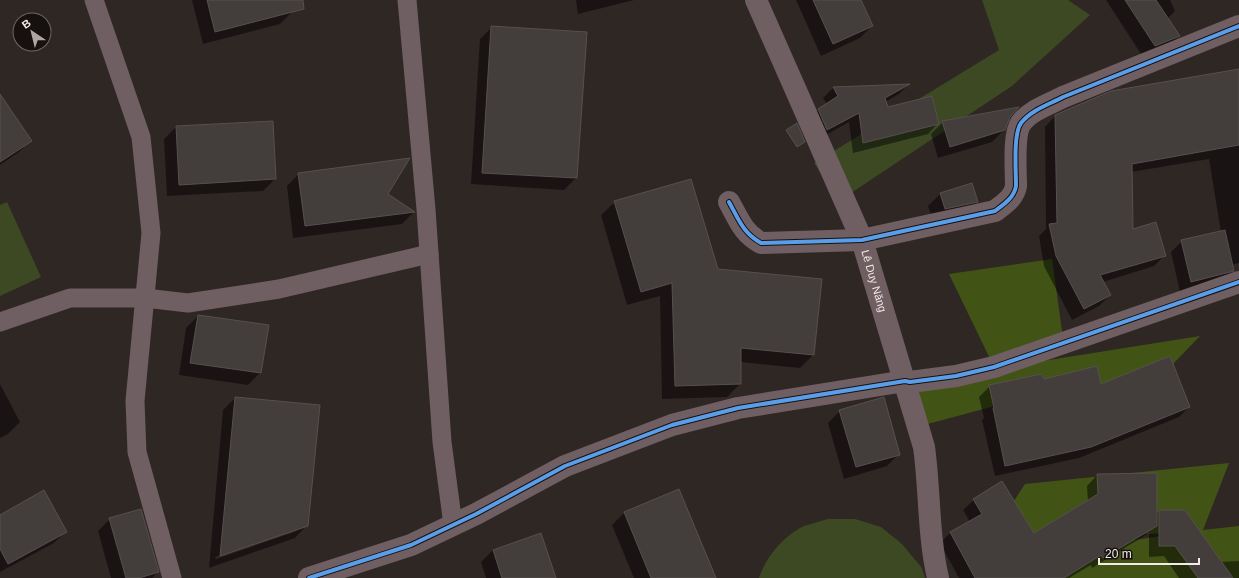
<svg xmlns="http://www.w3.org/2000/svg" width="1239" height="578" font-family="Helvetica,sans-serif">
  <style>
    .green { fill: #3c4922 }
    .forest { fill: #415416 }
    .shadow { fill: #0007; fill-rule: evenodd }
    .building { fill: #433d3b; stroke: #57504e }
    .lines { fill: none; stroke-linecap: round; stroke-linejoin: round }
    .service { stroke: #6f5e62; stroke-width: 19 }
    .minor { stroke: #6f5e62; stroke-width: 22 }
    .cycleway-casing { stroke: #16110e; stroke-width: 6 }
    .cycleway { stroke: #5a9eea; stroke-width: 4 }
    .labels { text-anchor: middle; stroke-width: 4; stroke-linejoin: round; paint-order: stroke }
    .street-label { font-size: 11px; fill: #f3ebe6; stroke: #16110e }
  </style>
  <rect width="100%" height="100%" fill="#2f2724"/>
  <g class="green">
    <path d="M982 0H1068L1090 15 1012 86 839 201 814 163 999 50Z"/>
    <path d="M7 202 41 277 0 296V205Z"/>
    <path d="M828 519H855L881 527 902 544 922 568 925 578H759C766 557 781 539 800 528 808 524 819 522 828 519Z"/>
  </g>
  <g class="forest">
    <path d="M1052 259 1063 338 994 367 949 274Z"/>
    <path d="M1200 336 1149 389 1054 390 924 425 910 382Z"/>
    <path d="M1229 463 1203 530 1239 526V578H1061L1087 547 1189 532 1065 538 991 536 1025 484Z"/>
  </g>
  <g class="shadow">
    <path d="M192 0H289L292 12 280 24 203 44Z"/>
    <path d="M576 0H634L578 14Z"/>
    <path d="M796 0H860L872 26 860 38 821 56Z"/>
    <path d="M1106 0H1170L1175 11 1167 19 1179 36 1167 48 1143 57Z"/>
    <path d="M492 27 576 178 564 190 471 184 480 39Z"/>
    <path d="M1239 70V263L1231 265 1233 270 1222 281 1180 292 1171 252 1182 241 1221 232 1209 159 1131 172 1133 230 1165 255 1154 266 1103 282 1110 295 1099 306 1072 320 1044 266 1039 236 1046 229 1045 127 1056 115Z"/>
    <path d="M908 85 899 94 885 102 888 108 938 123 928 134 853 153 849 122 817 140 808 120 818 110 827 104 823 98 833 88Z"/>
    <path d="M0 95 31 140 19 152 0 165Z"/>
    <path d="M1009 117 1004 130 992 142 938 158 931 134 943 122Z"/>
    <path d="M272 122 275 179 263 191 167 196 164 139 176 127Z"/>
    <path d="M299 174 387 195 414 212 402 224 293 238 287 186Z"/>
    <path d="M972 184 977 202 965 214 933 221 928 206 940 194Z"/>
    <path d="M615 202 717 270 813 355 800 368 740 362V384L727 397 662 399 660 296 627 305 601 215Z"/>
    <path d="M198 316 267 326 260 373 248 385 179 375 186 328Z"/>
    <path d="M1043 380 1100 385 1189 407 1179 417 1079 458 995 476 982 420 984 418 979 397 990 386Z"/>
    <path d="M0 384 20 422 8 434 0 438Z"/>
    <path d="M235 398 307 525 295 538 209 568 223 410ZM297 529V531L216 559 215 557Z"/>
    <path d="M840 411 899 454 887 466 844 479 828 423Z"/>
    <path d="M1097 475 1156 514 1159 511 1220 562 1239 561V578H1179L1164 556 1149 557V533L1092 568 1091 565 1069 578H959L940 543 951 532 970 522 963 510 974 500 1034 534 1088 502 1087 486Z"/>
    <path d="M679 490 711 578H634L612 525 624 513Z"/>
    <path d="M0 516 66 531 54 543 0 572Z"/>
    <path d="M110 519 158 572 152 578H111L98 531Z"/>
    <path d="M541 534 555 578H486L481 562 493 550Z"/>
  </g>
  <g class="building">
    <path d="M207 0H303L304 9 215 32Z"/>
    <path d="M813 0H861L873 26 833 44Z"/>
    <path d="M1125 0H1156L1180 36 1155 46Z"/>
    <path d="M491 26 587 32 577 178 482 173Z"/>
    <path d="M1239 69V145L1132 164 1133 229 1156 222 1166 256 1100 275 1111 295 1084 309 1056 256 1049 224 1057 223 1055 115 1111 91Z"/>
    <path d="M910 84 885 98 888 107 932 96 939 124 863 143 859 113 827 130 818 109 838 96 833 87Z"/>
    <path d="M0 94 32 141 0 162Z"/>
    <path d="M1019 107 1010 117 1005 130 950 147 942 121Z"/>
    <path d="M273 121 276 179 179 185 176 126Z"/>
    <path d="M797 123 805 142 797 147 786 130Z"/>
    <path d="M410 158 388 194 415 212 305 226 298 173Z"/>
    <path d="M691 179 718 269 822 279 814 355 741 348V384L675 386 672 283 641 292 614 201Z"/>
    <path d="M972 183 978 202 945 209 940 193Z"/>
    <path d="M1225 230 1234 271 1191 282 1181 240Z"/>
    <path d="M198 315 269 325 261 373 190 363Z"/>
    <path d="M1170 356 1190 407 1091 447 1005 466 993 408H994L989 385 1042 374 1044 379 1097 366 1101 384Z"/>
    <path d="M235 397 320 405 308 526 220 556Z"/>
    <path d="M884 397 900 455 856 467 839 410Z"/>
    <path d="M1157 473V526L1103 558 1101 555 1064 578H975L950 532 982 514 973 499 1002 481 1034 533 1098 494 1097 474Z"/>
    <path d="M679 489 716 578H651L624 512Z"/>
    <path d="M44 490 67 532 8 564 0 549V515Z"/>
    <path d="M141 509 159 572 139 578H126L109 518Z"/>
    <path d="M1159 510H1185L1233 578H1198L1175 546H1159Z"/>
    <path d="M541 533 556 578H502L493 550Z"/>
  </g>
  <g class="lines">
    <g class="service">
      <path d="M94 0 141 137 151 233 135 401 137 452 172 578"/>
      <path d="M407 0 426 209 442 442 453 525"/>
      <path d="M0 322 70 298H145L188 303 279 289 429 254"/>
    </g>
    <g class="minor">
      <path id="s1" d="M756 0 862 240 924 447C930 490 928 535 938 578"/>
      <path d="M729 202C739 220 743 233 761 243L862 240 995 211C1004 204 1014 198 1016 186 1016 171 1013 134 1021 123 1031 110 1050 104 1063 97L1239 26"/>
      <path d="M309 578 411 545 476 514 565 466 672 425 738 408 905 381 910 382 956 376 994 367 1239 282"/>
    </g>
    <defs>
      <g id="cycleway">
        <path d="M729 202C739 220 743 233 761 243L862 240 995 211C1004 204 1014 198 1016 186 1016 171 1013 134 1021 123 1031 110 1050 104 1063 97L1239 26"/>
        <path d="M309 578 411 545 476 514 565 466 672 425 738 408 905 381 910 382 956 376 994 367 1239 282"/>
      </g>
    </defs>
    <use href="#cycleway" class="cycleway-casing"/>
    <use href="#cycleway" class="cycleway"/>
  </g>
  <g class="labels">
    <g class="street-label">
      <text dy="4" stroke="none"><textPath href="#s1" startOffset="305">Lê Duy Năng</textPath></text>
    </g>
  </g>
  <g transform="translate(32 32) rotate(325)"><circle r="19" fill="#16110e" stroke="#6e6864"/>
  <path d="M0-3L7 15L0 10L-7 15Z" fill="#aea6a2"/>
  <text y="-6" font-size="11" font-weight="bold" text-anchor="middle" fill="#f3ebe6">B</text>
  </g>
  <path d="M1099 558v6h100v-6" fill="none" stroke="#f3ebe6" stroke-width="2"/>
  <text x="1105" y="558" font-size="12" fill="#f3ebe6" stroke="#16110e" stroke-width="3" paint-order="stroke">20 m</text>
</svg>
